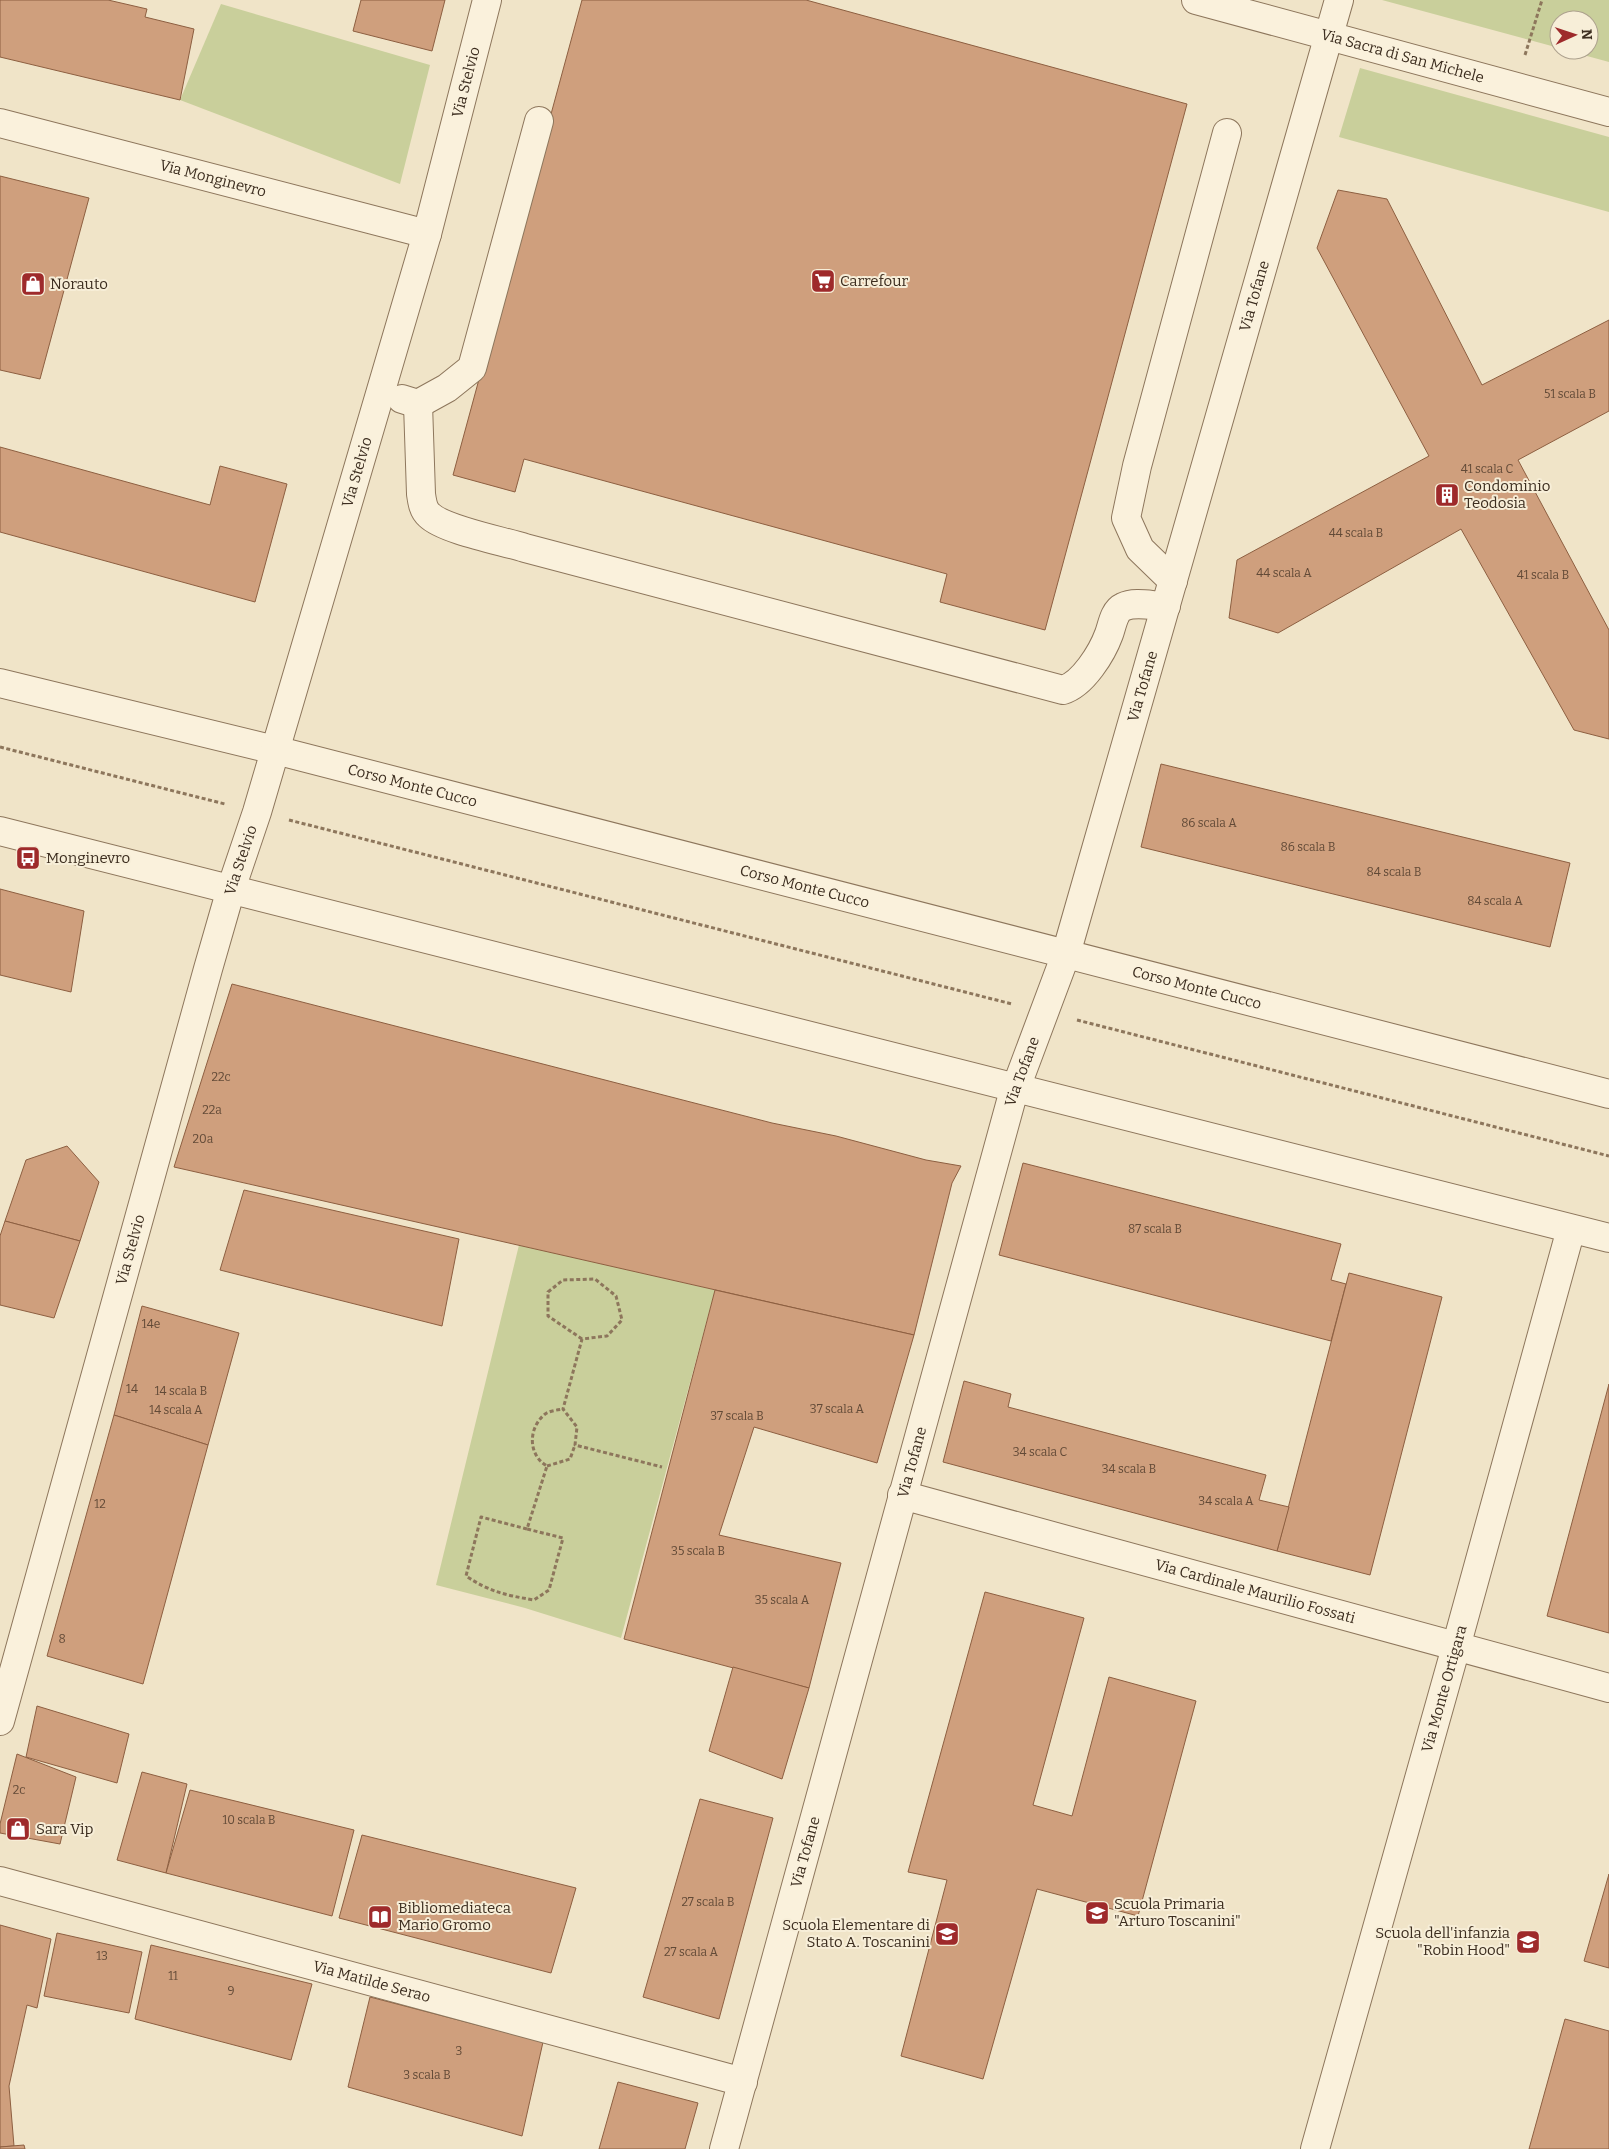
<svg xmlns="http://www.w3.org/2000/svg" width="1609" height="2149" font-family="Bitter,serif">
  <style>
    .green { fill: #c9cf9b }
    .building { fill: #cf9f7d; stroke: #8d5f41 }
    .lines { fill: none; stroke-linecap: round; stroke-linejoin: round }
    .minor-casing { stroke: #8d765c; stroke-width: 30 }
    .path { stroke: #8d765c; stroke-width: 3; stroke-dasharray: 4 2.5; stroke-linecap: butt }
    .minor { stroke: #faf1dc; stroke-width: 28 }
    .labels { text-anchor: middle; stroke-width: 4; stroke-linejoin: round; paint-order: stroke }
    .number-label { font-size: 12px; fill: #624a37 }
    .street-label { font-size: 15px; fill: #3d2e20; stroke: #f7eed8 }
    .poi-label { font-size: 15px; fill: #3d2e20; stroke: #f7eed8; text-anchor: start }
  </style>
  <rect width="100%" height="100%" fill="#f0e4c8"/>
  <g class="green">
    <path d="M1382 0H1609V62L1565 50H1589V20H1559V48Z"/>
    <path d="M221 4 430 65 400 184 180 100Z"/>
    <path d="M1360 68 1609 137V212L1339 137Z"/>
    <path d="M519 1245 715 1290 621 1638 525 1608 436 1585Z"/>
  </g>
  <g class="building">
    <path d="M0 0H108L147 9 145 17 194 29 180 100 0 57Z"/>
    <path d="M361 0H445L432 51 353 31Z"/>
    <path d="M582 0H806L1187 104 1045 630 940 602 947 574 524 459 515 492 453 475Z"/>
    <path d="M0 176 89 198 40 379 0 370Z"/>
    <path d="M1338 190 1387 199 1482 385 1609 320V411L1518 460 1609 630V739L1574 730 1461 529 1278 633 1229 618 1237 560 1429 456 1317 248Z"/>
    <path d="M0 447 210 505 220 466 287 484 255 602 0 532Z"/>
    <path d="M1161 764 1570 863 1550 947 1141 847Z"/>
    <path d="M0 889 84 911 71 992 0 975Z"/>
    <path d="M232 984 772 1123 836 1136 926 1160 961 1166 952 1183 914 1335 174 1167Z"/>
    <path d="M67 1146 99 1182 80 1241 5 1221 26 1160Z"/>
    <path d="M1023 1163 1341 1244 1331 1280 1346 1284 1331 1341 999 1255Z"/>
    <path d="M244 1190 459 1239 442 1326 220 1270Z"/>
    <path d="M5 1221 80 1241 54 1318 0 1305V1236Z"/>
    <path d="M1349 1273 1442 1297 1370 1575 1277 1551Z"/>
    <path d="M715 1290 914 1335 877 1463 754 1427 719 1535 841 1563 809 1688 624 1639Z"/>
    <path d="M142 1306 239 1333 208 1445 114 1415Z"/>
    <path d="M964 1381 1011 1394 1008 1407 1266 1475 1259 1500 1289 1507 1277 1551 943 1462Z"/>
    <path d="M1609 1384V1633L1547 1616Z"/>
    <path d="M114 1415 208 1445 143 1684 47 1656Z"/>
    <path d="M985 1592 1084 1618 1033 1805 1072 1816 1109 1677 1196 1701 1138 1916 1037 1889 983 2079 901 2056 947 1880 908 1872Z"/>
    <path d="M733 1667 809 1688 782 1779 709 1751Z"/>
    <path d="M37 1706 129 1734 117 1783 26 1757Z"/>
    <path d="M17 1754 76 1777 60 1844 0 1833V1824Z"/>
    <path d="M142 1772 187 1784 166 1873 117 1860Z"/>
    <path d="M190 1790 354 1830 332 1916 166 1873Z"/>
    <path d="M700 1799 773 1818 719 2019 643 1997Z"/>
    <path d="M362 1835 576 1888 551 1973 339 1918Z"/>
    <path d="M1609 1874V1968L1584 1961Z"/>
    <path d="M0 1925 51 1939 37 2008 27 2005 9 2086 14 2146 0 2147Z"/>
    <path d="M57 1933 142 1952 129 2013 44 1996Z"/>
    <path d="M151 1945 312 1984 291 2060 135 2019Z"/>
    <path d="M370 1997 543 2042 522 2136 348 2087Z"/>
    <path d="M1565 2019 1609 2031V2149H1529Z"/>
    <path d="M618 2082 698 2103 685 2149H599Z"/>
    <path d="M24 2145 25 2149H0V2147Z"/>
  </g>
  <g class="lines">
    <defs>
      <g id="minor">
        <path id="s1" d="M1196 0 1609 112"/>
        <path id="s2" d="M0 123 427 234"/>
        <path d="M402 399 418 404 447 388 472 368 539 121"/>
        <path d="M418 404 421 494C422 501 423 510 429 515 444 530 503 541 525 548L1063 690C1083 684 1102 653 1109 634 1112 626 1114 611 1123 607 1135 601 1153 606 1166 606"/>
        <path d="M1173 581 1140 549 1126 518 1137 466 1227 133"/>
        <path id="s3" d="M0 683 275 750 1609 1094"/>
        <path d="M0 831 1609 1238"/>
        <path id="s4" d="M902 1495 1609 1688"/>
        <path id="s5" d="M0 1721 208 969 231 889 257 812 427 234 487 0"/>
        <path id="s6" d="M0 1881 743 2082"/>
        <path id="s7" d="M724 2149 1011 1101 1066 954 1339 0"/>
        <path id="s8" d="M1315 2149 1456 1647 1571 1229"/>
      </g>
    </defs>
    <use href="#minor" class="minor-casing"/>
    <g class="path">
      <path d="M1525 55 1542 0"/>
      <path d="M0 747 225 804"/>
      <path d="M289 820 1012 1004"/>
      <path d="M1077 1020 1609 1156"/>
      <path d="M582 1339 548 1316V1292L563 1280 595 1279 616 1296 622 1320 607 1336 582 1339 563 1409 577 1427 575 1445 662 1467"/>
      <path d="M547 1466 570 1459 575 1445"/>
      <path d="M527 1529 481 1517 466 1576C490 1592 505 1595 534 1600L549 1590 563 1538 527 1529 547 1466C528 1455 528 1429 544 1415 548 1411 557 1410 563 1409"/>
    </g>
    <use href="#minor" class="minor"/>
  </g>
  <defs>
    <symbol id="supermarket-square" viewBox="-11 -11 22 22"><rect x="-9" y="-9" width="18" height="18" rx="4" fill="#9e2a2b" stroke="#f7eed8"/><path d="M-6-5.5h2.5l.6 2H6L4.5 2H-2.5L-4.4-4H-6ZM-1.5 3.2a1.3 1.3 0 1 0 .1 0ZM3 3.2a1.3 1.3 0 1 0 .1 0Z" fill="#fff"/></symbol>
    <symbol id="shop-square" viewBox="-11 -11 22 22"><rect x="-9" y="-9" width="18" height="18" rx="4" fill="#9e2a2b" stroke="#f7eed8"/><path d="M-5-2.5h2.3a2.7 3.5 0 0 1 5.4 0H5L5.5 6h-11ZM-1.5-2.5h3a1.5 2.3 0 0 0-3 0Z" fill="#fff"/></symbol>
    <symbol id="building-square" viewBox="-11 -11 22 22"><rect x="-9" y="-9" width="18" height="18" rx="4" fill="#9e2a2b" stroke="#f7eed8"/><path d="M-4-6H4V6H1V3H-1V6H-4ZM-2.5-4.3h1.7v1.8h-1.7ZM.8-4.3h1.7v1.8H.8ZM-2.5-1h1.7V.8h-1.7ZM.8-1h1.7V.8H.8Z" fill="#fff"/></symbol>
    <symbol id="bus-square" viewBox="-11 -11 22 22"><rect x="-9" y="-9" width="18" height="18" rx="4" fill="#9e2a2b" stroke="#f7eed8"/><path d="M-5-6H5V4H4V6H2V4H-2V6H-4V4H-5ZM-3.5-4V0h7V-4ZM-3.5 1.2v1.5H-2V1.2ZM2 1.2v1.5H3.5V1.2Z" fill="#fff"/></symbol>
    <symbol id="school-square" viewBox="-11 -11 22 22"><rect x="-9" y="-9" width="18" height="18" rx="4" fill="#9e2a2b" stroke="#f7eed8"/><path d="M0-5L7-2L0 1L-7-2ZM-4 1L0 2.5L4 1V4Q0 6-4 4Z" fill="#fff"/></symbol>
    <symbol id="library-square" viewBox="-11 -11 22 22"><rect x="-9" y="-9" width="18" height="18" rx="4" fill="#9e2a2b" stroke="#f7eed8"/><path d="M-6-4Q-3-5.5-.7-3.5V5Q-3 3-6 4ZM6-4Q3-5.5 .7-3.5V5Q3 3 6 4Z" fill="#fff"/></symbol>
  </defs>
  <g fill-rule="evenodd">
    <use href="#supermarket-square" x="809" y="267" width="28" height="28"/>
    <use href="#shop-square" x="19" y="270" width="28" height="28"/>
    <use href="#building-square" x="1433" y="481" width="28" height="28"/>
    <use href="#bus-square" x="14" y="844" width="28" height="28"/>
    <use href="#shop-square" x="4" y="1815" width="28" height="28"/>
    <use href="#school-square" x="1083" y="1899" width="28" height="28"/>
    <use href="#library-square" x="366" y="1903" width="28" height="28"/>
    <use href="#school-square" x="933" y="1920" width="28" height="28"/>
    <use href="#school-square" x="1514" y="1928" width="28" height="28"/>
  </g>
  <g class="labels">
    <g class="number-label">
      <text x="1570" y="398">51 scala B</text>
      <text x="1487" y="473">41 scala C</text>
      <text x="1356" y="537">44 scala B</text>
      <text x="1284" y="577">44 scala A</text>
      <text x="1543" y="579">41 scala B</text>
      <text x="1209" y="827">86 scala A</text>
      <text x="1308" y="851">86 scala B</text>
      <text x="1394" y="876">84 scala B</text>
      <text x="1495" y="905">84 scala A</text>
      <text x="221" y="1081">22c</text>
      <text x="212" y="1114">22a</text>
      <text x="203" y="1143">20a</text>
      <text x="1155" y="1233">87 scala B</text>
      <text x="151" y="1328">14e</text>
      <text x="132" y="1393">14</text>
      <text x="181" y="1395">14 scala B</text>
      <text x="837" y="1413">37 scala A</text>
      <text x="176" y="1414">14 scala A</text>
      <text x="737" y="1420">37 scala B</text>
      <text x="1040" y="1456">34 scala C</text>
      <text x="1129" y="1473">34 scala B</text>
      <text x="1226" y="1505">34 scala A</text>
      <text x="100" y="1508">12</text>
      <text x="698" y="1555">35 scala B</text>
      <text x="782" y="1604">35 scala A</text>
      <text x="62" y="1643">8</text>
      <text x="19" y="1794">2c</text>
      <text x="249" y="1824">10 scala B</text>
      <text x="708" y="1906">27 scala B</text>
      <text x="691" y="1956">27 scala A</text>
      <text x="102" y="1960">13</text>
      <text x="173" y="1980">11</text>
      <text x="231" y="1995">9</text>
      <text x="459" y="2055">3</text>
      <text x="427" y="2079">3 scala B</text>
    </g>
    <g class="street-label">
      <text dy="5" stroke="none"><textPath href="#s1" startOffset="214">Via Sacra di San Michele</textPath></text>
      <text dy="5" stroke="none"><textPath href="#s5" startOffset="1704">Via Stelvio</textPath></text>
      <text dy="5" stroke="none"><textPath href="#s2" startOffset="220">Via Monginevro</textPath></text>
      <text dy="5" stroke="none"><textPath href="#s7" startOffset="1928">Via Tofane</textPath></text>
      <text dy="5" stroke="none"><textPath href="#s5" startOffset="1299">Via Stelvio</textPath></text>
      <text dy="5" stroke="none"><textPath href="#s7" startOffset="1522">Via Tofane</textPath></text>
      <text dy="5" stroke="none"><textPath href="#s3" startOffset="425">Corso Monte Cucco</textPath></text>
      <text dy="5" stroke="none"><textPath href="#s5" startOffset="894">Via Stelvio</textPath></text>
      <text dy="5" stroke="none"><textPath href="#s3" startOffset="830">Corso Monte Cucco</textPath></text>
      <text dy="5" stroke="none"><textPath href="#s3" startOffset="1235">Corso Monte Cucco</textPath></text>
      <text dy="5" stroke="none"><textPath href="#s7" startOffset="1118">Via Tofane</textPath></text>
      <text dy="5" stroke="none"><textPath href="#s5" startOffset="489">Via Stelvio</textPath></text>
      <text dy="5" stroke="none"><textPath href="#s7" startOffset="712">Via Tofane</textPath></text>
      <text dy="5" stroke="none"><textPath href="#s4" startOffset="366">Via Cardinale Maurilio Fossati</textPath></text>
      <text dy="5" stroke="none"><textPath href="#s8" startOffset="478">Via Monte Ortigara</textPath></text>
      <text dy="5" stroke="none"><textPath href="#s7" startOffset="308">Via Tofane</textPath></text>
      <text dy="5" stroke="none"><textPath href="#s6" startOffset="385">Via Matilde Serao</textPath></text>
    </g>
    <g class="poi-label">
      <text x="840" y="286">Carrefour</text>
      <text x="50" y="289">Norauto</text>
      <text x="1464" y="491">Condominio<tspan x="1464" dy="17">Teodosia</tspan></text>
      <text x="46" y="863">Monginevro</text>
      <text x="36" y="1834">Sara Vip</text>
      <text x="1114" y="1909">Scuola Primaria<tspan x="1114" dy="17">"Arturo Toscanini"</tspan></text>
      <text x="398" y="1913">Bibliomediateca<tspan x="398" dy="17">Mario Gromo</tspan></text>
      <text x="930" y="1930" text-anchor="end">Scuola Elementare di<tspan x="930" dy="17">Stato A. Toscanini</tspan></text>
      <text x="1510" y="1938" text-anchor="end">Scuola dell'infanzia<tspan x="1510" dy="17">"Robin Hood"</tspan></text>
    </g>
  </g>
  <g transform="translate(1574 35) rotate(87)"><circle r="24" fill="#f7eed8" stroke="#ada18e"/>
  <path d="M0-4L9 19L0 12L-9 19Z" fill="#9e2a2b"/>
  <text y="-8" font-size="14" font-weight="bold" text-anchor="middle" fill="#3d2e20">N</text>
  </g>
</svg>
